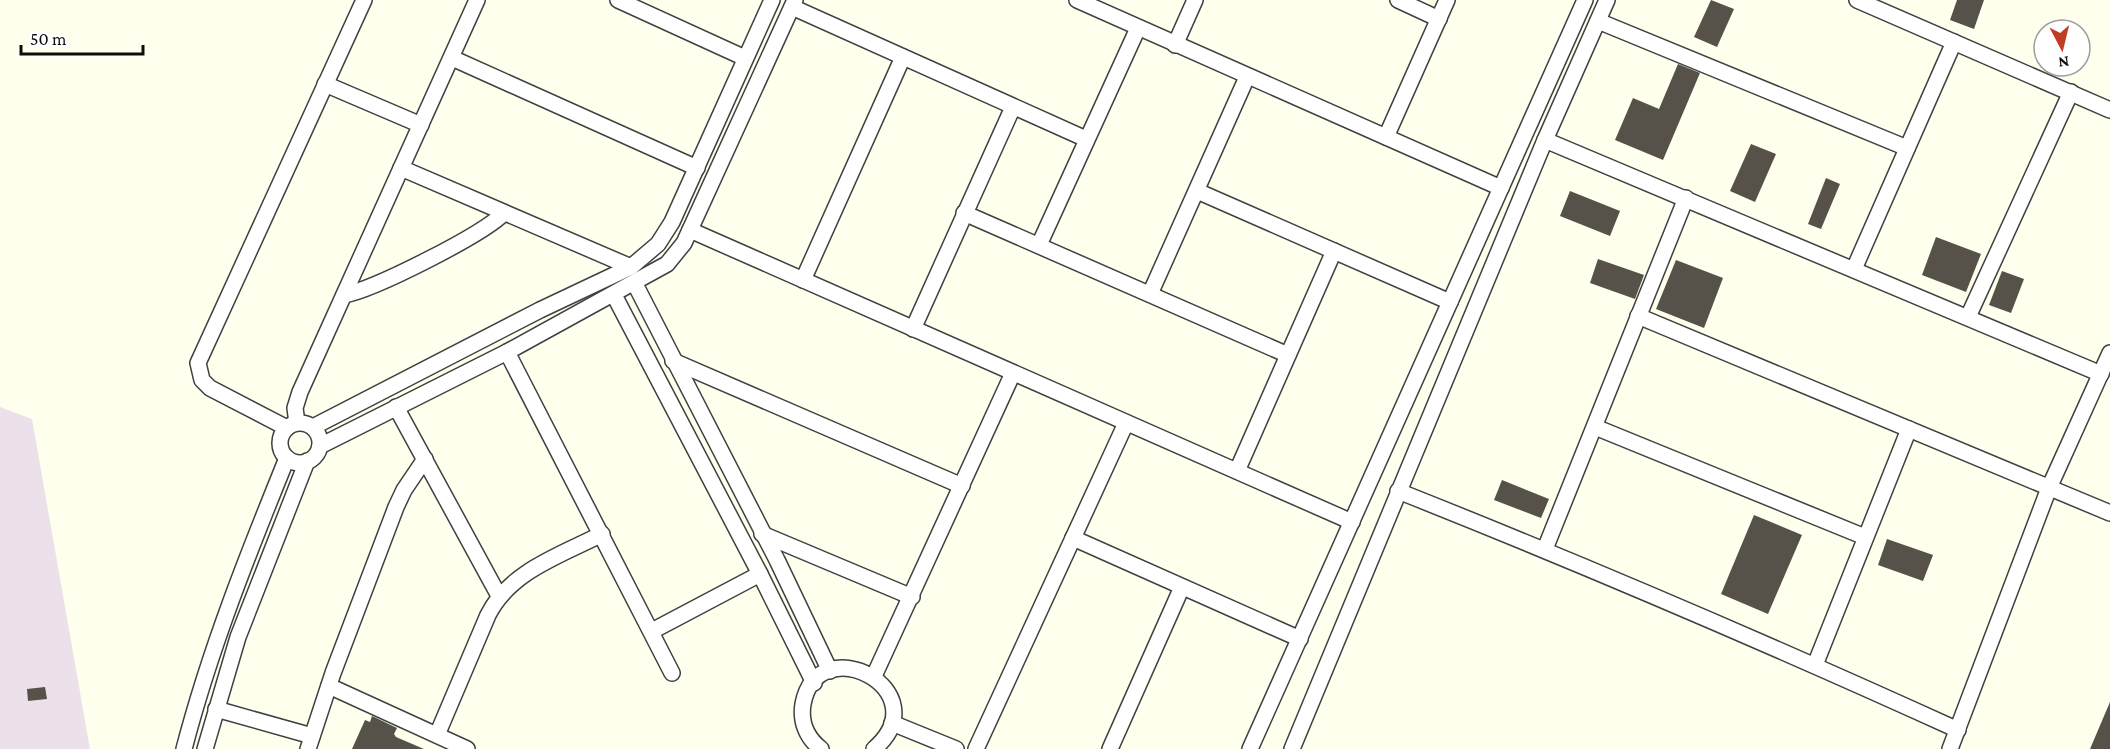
<svg xmlns="http://www.w3.org/2000/svg" width="2110" height="749" font-family="'Crimson Pro',serif">
  <style>
    .industrial { fill: #ece1eb }
    .building { fill: #565149 }
    .lines { fill: none; stroke-linecap: round; stroke-linejoin: round }
    .street-casing { stroke: #404040; stroke-width: 18 }
    .street { stroke: #fff; stroke-width: 15 }
  </style>
  <rect width="100%" height="100%" fill="#feffed"/>
  <path class="industrial" d="M0 407 32 419 90 749H0Z"/>
  <g class="building">
    <path d="M1711 0 1734 9 1717 47 1694 37Z"/>
    <path d="M1957 0H1984L1974 29 1950 20Z"/>
    <path d="M1678 64 1700 73 1663 160 1615 140 1633 98 1659 109Z"/>
    <path d="M1751 144 1776 154 1755 202 1730 191Z"/>
    <path d="M1826 178 1840 184 1821 229 1808 224Z"/>
    <path d="M1570 191 1620 211 1610 236 1560 216Z"/>
    <path d="M1936 237 1981 254 1966 292 1922 275Z"/>
    <path d="M1598 259 1644 275 1635 299 1590 283Z"/>
    <path d="M1676 260 1723 278 1704 328 1656 309Z"/>
    <path d="M2002 271 2024 279 2011 313 1989 305Z"/>
    <path d="M1502 480 1549 499 1541 518 1494 500Z"/>
    <path d="M1754 515 1802 535 1768 614 1721 594Z"/>
    <path d="M1887 539 1933 555 1923 581 1878 565Z"/>
    <path d="M45 687 47 699 28 701 27 689Z"/>
    <path d="M2110 702V749H2090Z"/>
    <path d="M372 716 397 728 394 734 396 737 424 749H352L365 720 370 722Z"/>
  </g>
  <g class="lines">
    <defs>
      <g id="street">
        <path d="M618 0 745 58"/>
        <path d="M1077 0 1501 188"/>
        <path d="M1398 0 1439 19"/>
        <path d="M1857 0 2110 110"/>
        <path d="M792 7 1086 139"/>
        <path d="M1598 21 1907 148"/>
        <path d="M1175 45 1195 0"/>
        <path d="M452 58 697 168"/>
        <path d="M325 84 421 125"/>
        <path d="M1386 137 1447 0"/>
        <path d="M1545 140 2101 374"/>
        <path d="M401 168 631 267"/>
        <path d="M1197 191 1450 302"/>
        <path d="M964 213 1288 355"/>
        <path d="M690 230 1352 522"/>
        <path d="M1039 245 1138 28"/>
        <path d="M1854 269 1954 42"/>
        <path d="M803 280 903 57"/>
        <path d="M635 284 777 560 830 671"/>
        <path d="M1150 294 1247 77"/>
        <path d="M344 295C375 289 482 235 504 213"/>
        <path d="M614 295 760 574 814 683"/>
        <path d="M1638 316 2110 513"/>
        <path d="M1968 317 2071 92"/>
        <path d="M913 329 1013 107"/>
        <path d="M507 352 672 673"/>
        <path d="M673 361 962 486"/>
        <path d="M396 407 499 596"/>
        <path d="M297 423 295 408 300 392 477 0"/>
        <circle cx="300" cy="443" r="20"/>
        <path d="M313 427 540 310 631 267 658 244 672 222 772 0"/>
        <path d="M1595 427 1865 537"/>
        <path d="M287 428 210 388 202 380 198 363 364 0"/>
        <path d="M320 446 507 352 667 264 684 243 795 0"/>
        <path d="M1237 471 1334 251"/>
        <path d="M1398 491C1587 566 1773 646 1958 730"/>
        <path d="M762 534 912 597"/>
        <path d="M1073 538 1300 639"/>
        <path d="M1545 549 1686 198"/>
        <path d="M652 631 760 574"/>
        <path d="M1815 665 1909 429"/>
        <path d="M874 676 1013 373"/>
        <path d="M329 686 467 749"/>
        <path d="M216 709 312 736"/>
        <path d="M892 723 956 749"/>
        <path d="M437 735 488 615C510 571 561 555 602 534"/>
        <path d="M184 749C210 649 248 554 287 458"/>
        <path d="M205 749 238 637 307 461"/>
        <path d="M308 749 333 673 396 507 404 490 425 459"/>
        <path d="M821 749C807 738 800 722 803 704 818 626 941 691 874 749"/>
        <path d="M976 749 1126 423"/>
        <path d="M1110 749 1182 587"/>
        <path d="M1250 749 1585 0"/>
        <path d="M1292 749 1545 140 1607 0"/>
        <path d="M1950 749 2049 488 2110 353"/>
      </g>
    </defs>
    <use href="#street" class="street-casing"/>
    <use href="#street" class="street"/>
  </g>
  <g transform="translate(2062 48) rotate(173)"><circle r="28" fill="#ffffff" stroke="#9e9e9e" stroke-width="1.5"/>
  <path d="M0-4.5L10 22L0 15L-10 22Z" fill="#c13d21"/>
  <text y="-9" font-size="16" font-weight="bold" text-anchor="middle" fill="#0d0d0d">N</text>
  </g>
  <path d="M21 45v9h122v-9" fill="none" stroke="#0d0d0d" stroke-width="3"/>
  <text x="30" y="45" font-size="18" fill="#0d0d0d" stroke="#ffffff" stroke-width="4.5" paint-order="stroke">50 m</text>
</svg>
